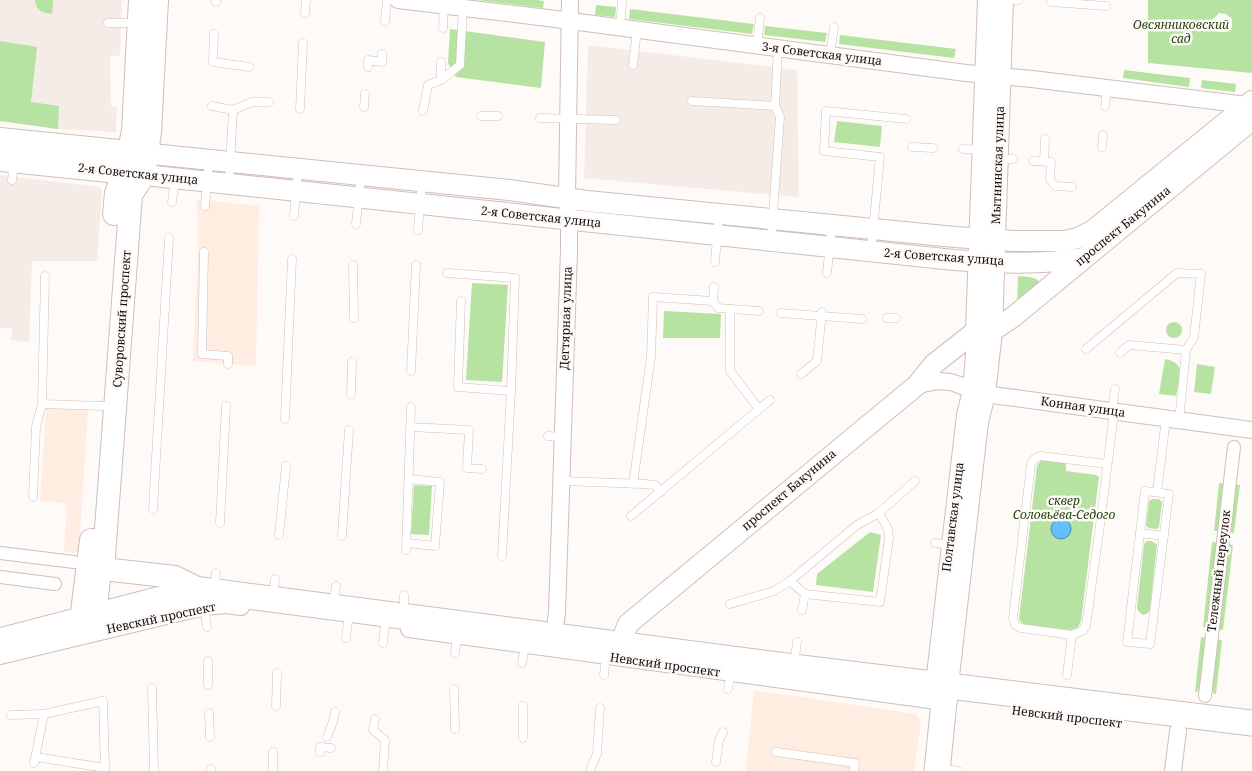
<svg xmlns="http://www.w3.org/2000/svg" width="1252" height="771" font-family="'Noto Serif',serif">
  <style>
    .commercial { fill: #ffede2 }
    .built { fill: #f6ece7 }
    .green { fill: #b6e3a2; fill-rule: evenodd }
    .water { fill: #65befe; stroke: #4d8ab6 }
    .lines { fill: none; stroke-linecap: round; stroke-linejoin: round }
    .service-casing { stroke: #d1beb6; stroke-width: 9 }
    .pedestrian-casing { stroke: #d1beb6; stroke-width: 14 }
    .minor-casing { stroke: #d1beb6; stroke-width: 18 }
    .tertiary-casing { stroke: #d1beb6; stroke-width: 22 }
    .secondary-casing { stroke: #d1beb6; stroke-width: 24 }
    .primary-casing { stroke: #d1beb6; stroke-width: 27 }
    .service { stroke: #fff; stroke-width: 8 }
    .pedestrian { stroke: #fff; stroke-width: 12 }
    .minor { stroke: #fff; stroke-width: 16 }
    .tertiary { stroke: #fff; stroke-width: 20 }
    .secondary { stroke: #fff; stroke-width: 22 }
    .primary { stroke: #fff; stroke-width: 25 }
    .labels { text-anchor: middle; stroke-width: 5; stroke-linejoin: round; paint-order: stroke }
    .park-label { font-size: 12px; font-style: italic; fill: #1b3e04; stroke: #fefaf8 }
    .street-label { font-size: 12px; fill: #16100d; stroke: #fefaf8 }
  </style>
  <rect width="100%" height="100%" fill="#fefaf8"/>
  <g class="commercial">
    <path d="M197 199 259 206 256 366 193 361 198 252Z"/>
    <path d="M46 408 88 410 79 549 74 553 64 552 67 503 40 501Z"/>
    <path d="M754 690 916 714 921 722 914 771H746Z"/>
  </g>
  <g class="built">
    <path d="M0 0H122L120 55 110 57 111 106 117 107 116 132 58 129 0 121Z"/>
    <path d="M588 45 797 70 799 197 584 178Z"/>
    <path d="M0 175 100 187 102 191 97 261H32L29 342 11 340 12 328H0Z"/>
  </g>
  <g class="green">
    <path d="M35 0H53L52 14C42 13 36 11 35 0Z"/>
    <path d="M477 0H537L544 1 543 8Z"/>
    <path d="M1148 0H1252V73L1148 63ZM1219 13 1226 14 1232 19V27L1226 32H1218L1213 26V19Z"/>
    <path d="M596 5 616 7 615 17 595 15Z"/>
    <path d="M630 9 754 24 752 34 629 19Z"/>
    <path d="M765 26 827 33 825 42 764 35Z"/>
    <path d="M450 29 545 42 541 88 456 77 448 63Z"/>
    <path d="M840 35 956 49 954 58 839 44Z"/>
    <path d="M0 41 37 47 31 102 59 106 58 129 0 121Z"/>
    <path d="M1124 70 1190 78 1189 87 1123 78Z"/>
    <path d="M1202 80 1236 84 1235 92 1201 88Z"/>
    <path d="M837 121 882 126 880 147 834 142Z"/>
    <path d="M1018 276C1027 277 1039 276 1041 286L1017 306Z"/>
    <path d="M472 283 508 285 502 382 466 380Z"/>
    <path d="M664 311 721 314 720 338H663Z"/>
    <circle cx="1174" cy="330" r="8"/>
    <path d="M1165 359C1188 363 1179 379 1176 396L1159 394Z"/>
    <path d="M1197 364 1215 367 1211 394 1194 392Z"/>
    <path d="M1041 460 1064 462 1066 465V471L1096 475 1099 477 1081 621C1079 627 1077 629 1070 630L1026 625 1022 623 1019 619 1037 466Z"/>
    <path d="M1219 483 1226 484 1220 531H1214Z"/>
    <path d="M414 485 432 486 429 535 411 534Z"/>
    <path d="M1233 485H1240L1234 533 1228 532Z"/>
    <path d="M1152 499H1159L1162 502 1159 527 1156 529 1149 528 1146 526 1149 501Z"/>
    <path d="M870 532 881 535 873 592 816 585 817 574Z"/>
    <path d="M1147 541H1151L1157 544 1150 609 1148 613 1143 615 1139 612 1137 608 1144 544Z"/>
    <path d="M1212 542 1219 543 1209 628 1203 627Z"/>
    <path d="M1226 544 1233 545 1223 630 1216 629Z"/>
    <path d="M1201 637 1208 638 1200 686 1197 692H1195Z"/>
    <path d="M1215 639 1222 640 1216 694H1214L1210 685Z"/>
  </g>
  <circle class="water" cx="1061" cy="529" r="10"/>
  <g class="lines">
    <defs>
      <g id="service">
        <path d="M1015 0H1018"/>
        <path d="M216 2V0"/>
        <path d="M1051 2 1106 6"/>
        <path d="M305 13 306 0"/>
        <path d="M385 21 387 0"/>
        <path d="M108 23H136"/>
        <path d="M443 28 444 5"/>
        <path d="M620 28 622 2"/>
        <path d="M214 34 213 62 249 67"/>
        <path d="M757 46 760 18"/>
        <path d="M830 55 834 27"/>
        <path d="M633 65 637 30"/>
        <path d="M368 67V60L382 62V54"/>
        <path d="M441 80V62"/>
        <path d="M692 101 775 106"/>
        <path d="M212 106 233 110 252 102H269"/>
        <path d="M1105 106 1107 89"/>
        <path d="M364 107 365 94"/>
        <path d="M300 109 303 43"/>
        <path d="M423 111 428 85 441 80 460 65 463 8"/>
        <path d="M481 116H498"/>
        <path d="M540 118 616 120"/>
        <path d="M912 147 933 148"/>
        <path d="M1102 147 1103 135"/>
        <path d="M963 149 981 150"/>
        <path d="M999 159H1013"/>
        <path d="M1033 161 1051 162 1050 179 1055 186 1072 187"/>
        <path d="M1044 161 1045 139"/>
        <path d="M12 180 14 163"/>
        <path d="M229 183 233 110"/>
        <path d="M172 202 175 179"/>
        <path d="M205 206 209 161"/>
        <path d="M294 216 298 169"/>
        <path d="M356 224 361 176"/>
        <path d="M418 230 422 183"/>
        <path d="M771 240 780 117 775 106 778 48"/>
        <path d="M871 251 880 157 824 151 826 111 906 119"/>
        <path d="M204 252 202 354 228 356V364"/>
        <path d="M715 262 719 214"/>
        <path d="M353 265 354 318"/>
        <path d="M447 273 515 278 511 391 502 556"/>
        <path d="M827 273 832 225"/>
        <path d="M714 287 713 301 718 308 759 311"/>
        <path d="M461 301 458 387 511 391"/>
        <path d="M730 309V371L759 409"/>
        <path d="M781 313 862 319"/>
        <path d="M887 318H896"/>
        <path d="M1086 349 1177 273 1201 274 1194 337 1186 350 1179 421"/>
        <path d="M1120 353 1129 345 1186 350"/>
        <path d="M411 371 416 265"/>
        <path d="M801 374 817 361 822 312"/>
        <path d="M351 394 352 362"/>
        <path d="M42 404 103 406"/>
        <path d="M1112 411 1115 389"/>
        <path d="M285 419 292 259"/>
        <path d="M410 427 469 430 467 468 482 469"/>
        <path d="M548 436 563 437"/>
        <path d="M1107 464 1040 456 1034 459 1031 464 1013 618 1015 625 1021 628 1072 635 1082 631 1086 626 1101 518C1105 482 1110 447 1114 412"/>
        <path d="M561 481 645 484 655 485 661 492"/>
        <path d="M633 484 651 357 653 297 713 301"/>
        <path d="M1145 491 1169 494 1150 644 1127 642Z"/>
        <path d="M1157 492 1166 419"/>
        <path d="M33 497 36 427 42 404 45 276"/>
        <path d="M153 509 169 238"/>
        <path d="M631 516 770 400"/>
        <path d="M220 523 226 406"/>
        <path d="M1140 533 1164 536"/>
        <path d="M279 535 286 466"/>
        <path d="M342 536 349 430"/>
        <path d="M407 543 435 546 440 482 409 479"/>
        <path d="M935 543 950 545"/>
        <path d="M406 550 411 407"/>
        <path d="M790 581 805 594 880 602 889 538 888 529 879 513"/>
        <path d="M215 589 216 573"/>
        <path d="M273 597 275 579"/>
        <path d="M730 604 774 591 790 581 857 525 879 513 915 481"/>
        <path d="M333 605 336 586"/>
        <path d="M204 606 207 627"/>
        <path d="M802 610 805 594"/>
        <path d="M404 613V595"/>
        <path d="M346 638 349 612"/>
        <path d="M383 643 386 617"/>
        <path d="M455 653 457 636"/>
        <path d="M208 661V685"/>
        <path d="M522 663 525 644"/>
        <path d="M794 665 797 642"/>
        <path d="M604 675 606 655"/>
        <path d="M1067 675 1072 635"/>
        <path d="M152 688 154 771"/>
        <path d="M454 689 455 729"/>
        <path d="M728 689 731 672"/>
        <path d="M276 706 277 673"/>
        <path d="M523 706V738"/>
        <path d="M209 713 210 737"/>
        <path d="M11 715 44 714"/>
        <path d="M375 719 373 730 385 740 383 771"/>
        <path d="M327 737 333 722 335 712"/>
        <path d="M320 752V747L331 748"/>
        <path d="M776 752 855 763 854 771"/>
        <path d="M716 762 719 740 723 732"/>
        <path d="M34 763 44 714 103 701 105 768 36 757"/>
        <path d="M940 768 958 771"/>
        <path d="M211 769V771"/>
        <path d="M273 771V752"/>
        <path d="M590 771 597 754 600 708"/>
      </g>
      <g id="pedestrian">
        <path d="M0 553 74 562"/>
        <path d="M0 577 55 584"/>
        <path d="M1205 696 1234 447"/>
      </g>
      <g id="minor">
        <path d="M398 0 548 18 966 73 1032 79 1247 105"/>
        <path d="M917 385 939 381 951 382 985 394 1252 430"/>
        <path d="M93 621 98 616 103 569"/>
        <path d="M409 629 944 702"/>
        <path d="M554 635 557 612 569 250V220L567 197 570 0"/>
        <path d="M0 656 204 607 226 605 241 607"/>
        <path d="M938 692 934 684 965 415 971 390 976 331"/>
        <path d="M1173 771 1178 731"/>
      </g>
      <g id="tertiary">
        <path d="M132 152 509 190 587 201 955 237 1013 241H1064L1078 238 1092 231 1252 101"/>
        <path d="M144 175 954 260C997 263 1040 265 1083 258"/>
        <path d="M976 331 988 0"/>
        <path d="M992 331 1013 317 1252 120"/>
        <path d="M620 644 628 624 917 385 934 364 976 331"/>
        <path d="M948 685 978 422 985 394 992 331 1003 0"/>
      </g>
      <g id="secondary">
        <path d="M157 0 150 132 144 175 131 195 103 569 175 577 201 590"/>
        <path d="M0 139 129 152"/>
        <path d="M0 160 138 174"/>
        <path d="M114 214 116 193 124 173 133 131 140 0"/>
        <path d="M81 620 91 540"/>
      </g>
      <g id="primary">
        <path d="M0 641 180 594 201 590 793 667 1252 723"/>
        <path d="M937 771 944 702 948 685"/>
      </g>
    </defs>
    <use href="#service" class="service-casing"/>
    <use href="#pedestrian" class="pedestrian-casing"/>
    <use href="#minor" class="minor-casing"/>
    <use href="#tertiary" class="tertiary-casing"/>
    <use href="#secondary" class="secondary-casing"/>
    <use href="#primary" class="primary-casing"/>
    <use href="#service" class="service"/>
    <use href="#pedestrian" class="pedestrian"/>
    <use href="#minor" class="minor"/>
    <use href="#tertiary" class="tertiary"/>
    <use href="#secondary" class="secondary"/>
    <use href="#primary" class="primary"/>
  </g>
  <g class="labels">
    <g class="park-label">
      <text x="1181" y="29">Овсянниковский<tspan x="1181" dy="14">сад</tspan></text>
      <text x="1064" y="505">сквер<tspan x="1064" dy="14">Соловьёва-Седого</tspan></text>
    </g>
    <g class="street-label">
      <text transform="translate(822 54) rotate(7)" y="4">3-я Советская улица</text>
      <text transform="translate(998 165) rotate(-88)" y="4">Мытнинская улица</text>
      <text transform="translate(138 174) rotate(6)" y="4">2-я Советская улица</text>
      <text transform="translate(541 217) rotate(6)" y="4">2-я Советская улица</text>
      <text transform="translate(1123 226) rotate(-39)" y="4">проспект Бакунина</text>
      <text transform="translate(944 257) rotate(4)" y="4">2-я Советская улица</text>
      <text transform="translate(566 318) rotate(-88)" y="4">Дегтярная улица</text>
      <text transform="translate(122 319) rotate(-86)" y="4">Суворовский проспект</text>
      <text transform="translate(1083 407) rotate(8)" y="4">Конная улица</text>
      <text transform="translate(789 490) rotate(-40)" y="4">проспект Бакунина</text>
      <text transform="translate(953 517) rotate(-83)" y="4">Полтавская улица</text>
      <text transform="translate(1219 571) rotate(-83)" y="4">Тележный переулок</text>
      <text transform="translate(161 618) rotate(-12)" y="4">Невский проспект</text>
      <text transform="translate(665 665) rotate(8)" y="4">Невский проспект</text>
      <text transform="translate(1067 717) rotate(7)" y="4">Невский проспект</text>
    </g>
  </g>
</svg>
